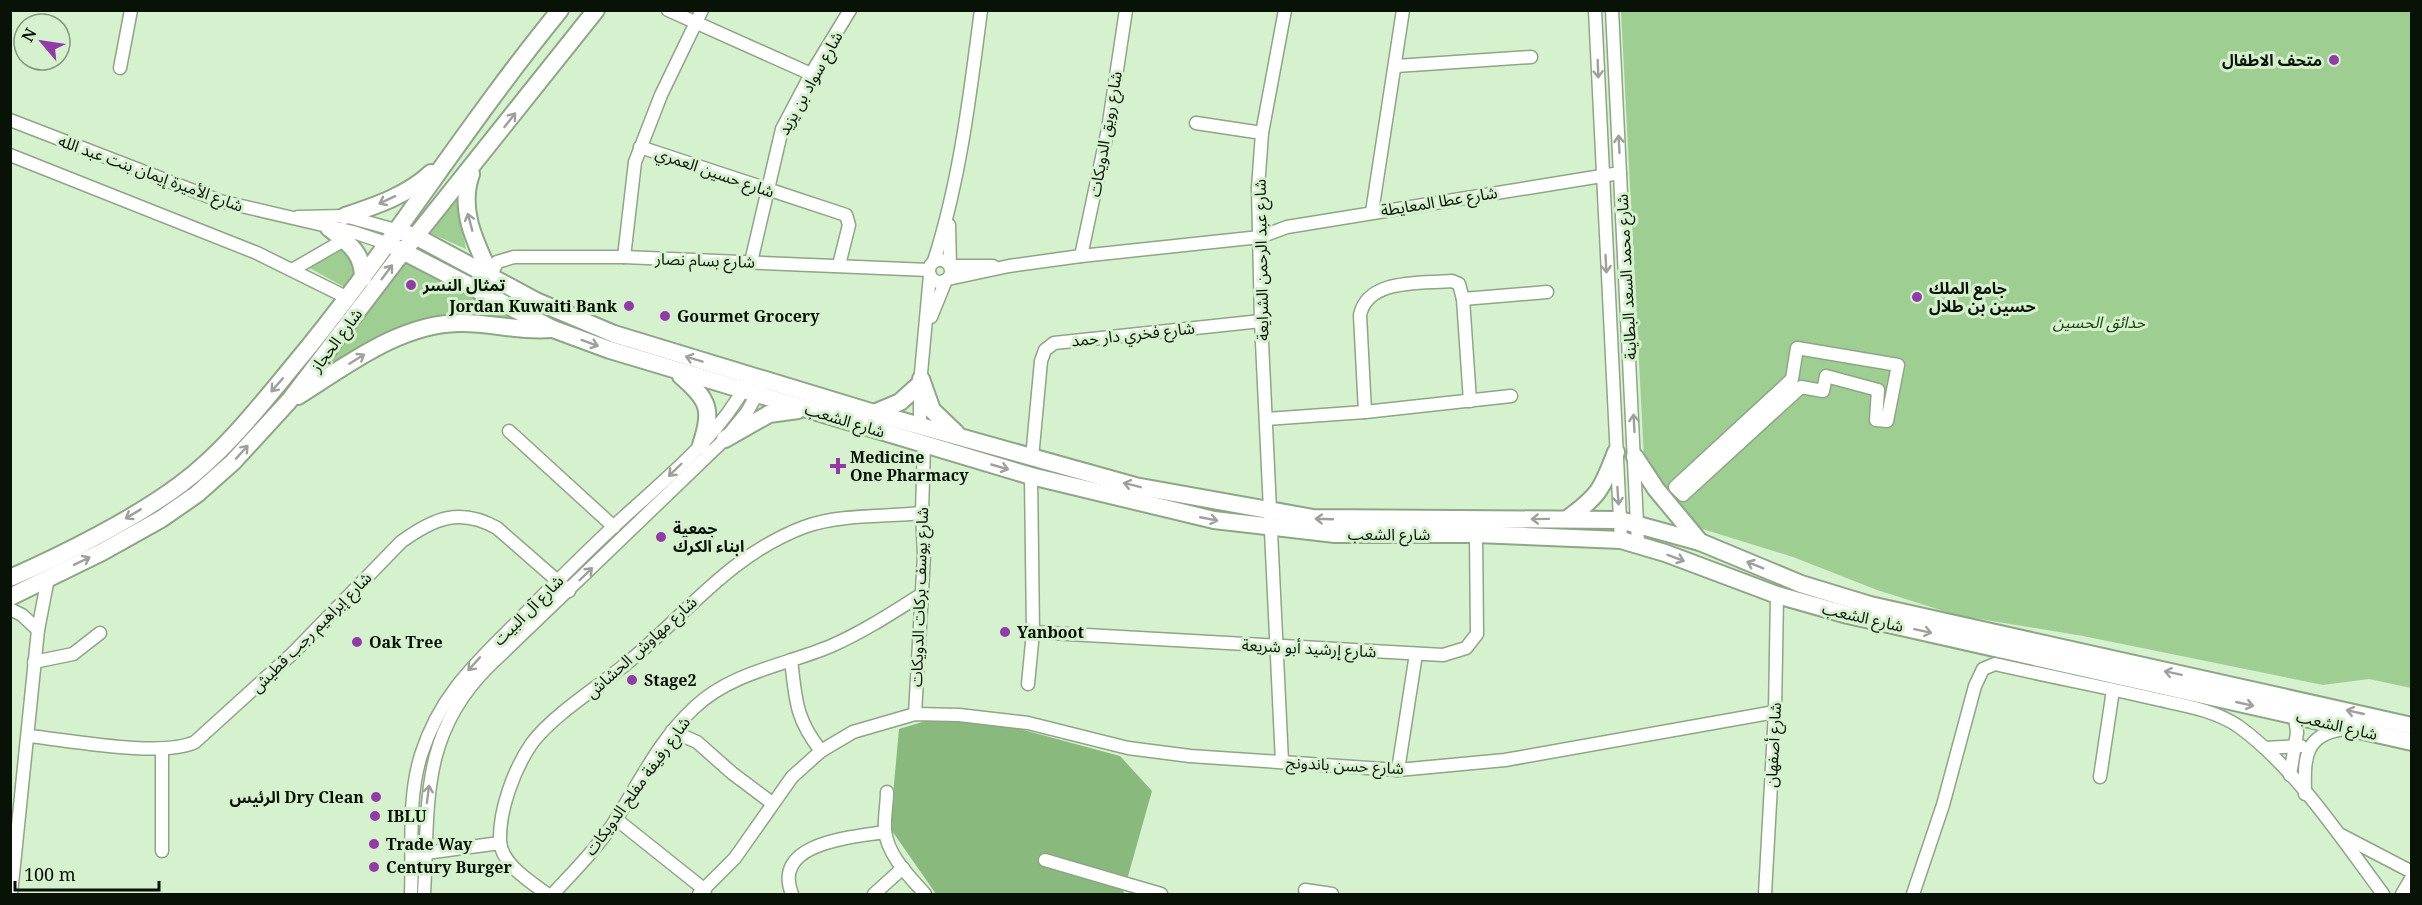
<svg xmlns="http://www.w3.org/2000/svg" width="2422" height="905" font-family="'Noto Serif','Noto Sans Arabic',serif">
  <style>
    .green { fill: #9fce92 }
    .forest { fill: #8ab97d }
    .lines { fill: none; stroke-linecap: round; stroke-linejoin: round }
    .minor-casing { stroke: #8da685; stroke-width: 15 }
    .major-casing { stroke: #8da685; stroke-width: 20 }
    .minor { stroke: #fff; stroke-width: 12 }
    .major { stroke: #fff; stroke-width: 16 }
    .oneway { stroke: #9da09b }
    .poi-dot { fill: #923ba8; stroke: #d6f1ce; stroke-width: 2 }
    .labels { text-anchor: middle; stroke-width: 6; stroke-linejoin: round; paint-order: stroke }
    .poi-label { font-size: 16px; font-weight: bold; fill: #091206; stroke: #d6f1ce; text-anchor: start }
    .street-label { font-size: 16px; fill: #091206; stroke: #d6f1ce }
    .park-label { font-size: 16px; font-style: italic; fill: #194606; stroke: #d6f1ce }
  </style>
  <rect width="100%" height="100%" fill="#d6f1ce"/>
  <g class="green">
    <path d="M1621 11H2411V688L2369 679 2323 685 2083 636 1956 615 1877 590 1793 557 1696 527 1667 496 1644 459Z"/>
    <path d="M456 197 466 249 430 233Z"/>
    <path d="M338 246 349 253 357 272 346 288 304 265Z"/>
    <path d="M406 261 515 321 480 315 445 314 381 334 314 377Z"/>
  </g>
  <path class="forest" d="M929 720 997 723 1120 756 1152 791 1123 894H936L890 828 899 729Z"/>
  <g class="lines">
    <defs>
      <g id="minor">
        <path d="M668 10 811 74"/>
        <path d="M1595 10 1621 540"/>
        <path d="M1612 10 1638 544"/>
        <path d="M1396 66 1531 57"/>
        <path d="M120 68 131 10"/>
        <path d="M10 120 220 201 353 232 389 244"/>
        <path d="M1196 123 1262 133"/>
        <path d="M640 147 846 215 849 225 839 265"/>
        <path d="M10 155 257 253 348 298"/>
        <path d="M1372 212 1403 10"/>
        <path d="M298 217 345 216 399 231"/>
        <path d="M949 225 950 265"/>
        <path d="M1081 256 1108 129 1126 10"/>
        <path d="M624 257 635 162 661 95 702 10"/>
        <circle cx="940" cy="271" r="11"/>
        <path d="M934 261C960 180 970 95 981 10"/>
        <path d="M751 262 782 129 811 74 850 10"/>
        <path d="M951 266H993"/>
        <path d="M292 270 344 240"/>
        <path d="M491 276 497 262 514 257H624L929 270"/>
        <path d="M948 279 1009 266 1081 256 1260 237 1287 227 1620 173"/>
        <path d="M1463 299 1547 292"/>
        <path d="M931 317 946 280"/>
        <path d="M1797 348 1898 365 1887 421 1876 420 1878 390 1826 376 1823 391 1801 387 1683 495 1675 487 1792 379Z"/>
        <path d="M1365 412 1360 315C1368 278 1421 284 1452 281L1459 284 1463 299 1470 401"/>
        <path d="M1266 419 1365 412 1511 396"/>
        <path d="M920 425V384L930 275"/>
        <path d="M509 431 614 527"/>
        <path d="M1032 458 1041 361 1045 350 1054 343 1261 321"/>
        <path d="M10 609 22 615 38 630"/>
        <path d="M1033 632 1443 655 1466 648 1477 634 1476 534"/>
        <path d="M791 660C796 700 795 718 821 751"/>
        <path d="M34 662 73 654 100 633"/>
        <path d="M1028 684 1033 632 1031 476"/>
        <path d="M915 714 924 555 922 513 924 444"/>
        <path d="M672 731 697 742 732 773 772 803"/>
        <path d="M29 736C68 740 162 758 195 742L293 653 401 542C434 518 460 507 497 528L569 591"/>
        <path d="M2265 748 2301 746"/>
        <path d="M162 750V851"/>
        <path d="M1282 762 1261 321 1258 188 1262 133 1285 10"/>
        <path d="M1398 770 1416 654"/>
        <path d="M2290 775 2297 733 2295 715"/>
        <path d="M2100 777 2113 690"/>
        <path d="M887 792C887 804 884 818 885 830 887 855 910 877 925 894"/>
        <path d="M2305 794C2304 758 2304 733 2346 729"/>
        <path d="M616 819 705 890"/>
        <path d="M2341 835 2412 872"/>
        <path d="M418 854 500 843"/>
        <path d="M1045 860 1161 894"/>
        <path d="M1305 890 1332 894"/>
        <path d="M11 894 38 630 48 578"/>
        <path d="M411 894C413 848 407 800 421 755 440 695 475 664 518 621 553 585 588 550 625 516 669 476 718 437 747 383"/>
        <path d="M424 894C429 806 419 736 488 667L725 439 747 412 760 389"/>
        <path d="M547 894C531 882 501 864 500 841 499 810 514 769 532 743 553 715 598 687 626 664 686 615 728 556 804 527 840 514 884 517 922 513"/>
        <path d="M553 894C575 870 599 846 617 818 641 779 661 738 695 707 732 672 786 665 831 646 863 632 892 613 922 594"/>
        <path d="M699 894 735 858 792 777 821 751 853 732 915 714 959 715 1028 723 1128 748 1190 756 1398 770 1505 760 1775 712"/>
        <path d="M792 894C771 842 854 837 885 832"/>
        <path d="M874 894 903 868"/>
        <path d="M1765 894 1775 712 1777 595"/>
        <path d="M1913 894 1943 805 1975 686 1983 669 1995 664C2047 676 2099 686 2151 698 2180 705 2213 709 2238 726 2294 766 2342 839 2383 894"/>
        <path d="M2402 894 2412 877"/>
      </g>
      <g id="major">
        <path d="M471 174C458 210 476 244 491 276"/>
        <path d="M345 216C375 206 408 195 431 173"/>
        <path d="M329 228C348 243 363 252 363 278"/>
        <path d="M399 231 417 237 536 301 614 334 874 413 1135 486 1313 518 1620 520 1700 542 1801 584 1870 605 2412 726"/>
        <path d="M389 244 553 329 610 350 1031 476 1214 520 1335 534H1476L1621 540 1665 553 1777 595 1848 615 2412 742"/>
        <path d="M681 376C709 400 713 410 701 445"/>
        <path d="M921 379 932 410 956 433"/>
        <path d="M298 396C346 366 399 324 459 323 489 322 520 332 550 329"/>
        <path d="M874 413 900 402 920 384"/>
        <path d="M725 439 769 414 798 410"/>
        <path d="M1635 457 1656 489 1700 542"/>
        <path d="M1567 519C1599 496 1602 489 1616 452"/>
        <path d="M10 578C63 555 136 518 181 484 224 452 259 407 293 366 388 252 466 125 560 10"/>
        <path d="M10 597 102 552 161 519 197 494 233 462 289 401 395 262 596 10"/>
      </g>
    </defs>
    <use href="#minor" class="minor-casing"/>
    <use href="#major" class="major-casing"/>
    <use href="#minor" class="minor"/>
    <use href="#major" class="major"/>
  </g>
  <defs><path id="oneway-shaft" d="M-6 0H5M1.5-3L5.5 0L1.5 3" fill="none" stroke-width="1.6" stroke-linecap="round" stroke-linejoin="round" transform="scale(1.5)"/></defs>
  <g class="oneway">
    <use href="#oneway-shaft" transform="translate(1598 69) rotate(88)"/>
    <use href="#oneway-shaft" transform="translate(510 120) rotate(-52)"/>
    <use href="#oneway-shaft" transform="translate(1619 144) rotate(-93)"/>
    <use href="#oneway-shaft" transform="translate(387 200) rotate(155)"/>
    <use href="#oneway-shaft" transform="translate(470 222) rotate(-105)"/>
    <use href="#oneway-shaft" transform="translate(1606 264) rotate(87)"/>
    <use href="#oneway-shaft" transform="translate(387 272) rotate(-53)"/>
    <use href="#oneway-shaft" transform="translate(590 343) rotate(20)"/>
    <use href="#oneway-shaft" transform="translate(357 359) rotate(-32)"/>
    <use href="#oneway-shaft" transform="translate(694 359) rotate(-163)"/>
    <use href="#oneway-shaft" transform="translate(277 385) rotate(131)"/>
    <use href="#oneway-shaft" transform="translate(1634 423) rotate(-93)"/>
    <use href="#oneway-shaft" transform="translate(242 452) rotate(-48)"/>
    <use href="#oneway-shaft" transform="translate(1000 467) rotate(16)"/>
    <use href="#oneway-shaft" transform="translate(675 470) rotate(136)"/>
    <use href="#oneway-shaft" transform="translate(1132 485) rotate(-166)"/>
    <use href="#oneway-shaft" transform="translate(1618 496) rotate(86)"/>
    <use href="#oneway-shaft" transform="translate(133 514) rotate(149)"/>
    <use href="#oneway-shaft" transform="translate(1209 519) rotate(11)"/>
    <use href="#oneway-shaft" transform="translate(1324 519) rotate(-178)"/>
    <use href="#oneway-shaft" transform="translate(1540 519) rotate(179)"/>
    <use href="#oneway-shaft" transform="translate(1676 558) rotate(21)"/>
    <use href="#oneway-shaft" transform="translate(82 561) rotate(-26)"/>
    <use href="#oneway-shaft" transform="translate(1755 565) rotate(-158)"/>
    <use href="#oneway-shaft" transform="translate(586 574) rotate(-44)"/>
    <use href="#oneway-shaft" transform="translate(1923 631) rotate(12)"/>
    <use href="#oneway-shaft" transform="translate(474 664) rotate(132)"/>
    <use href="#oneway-shaft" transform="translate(2173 673) rotate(-168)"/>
    <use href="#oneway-shaft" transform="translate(2245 704) rotate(13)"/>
    <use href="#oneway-shaft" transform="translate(2355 712) rotate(-167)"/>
    <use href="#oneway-shaft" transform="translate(428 794) rotate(-83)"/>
  </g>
  <g class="poi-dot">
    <circle cx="2334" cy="60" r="6"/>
    <circle cx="411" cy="285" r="6"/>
    <circle cx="1917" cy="297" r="6"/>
    <circle cx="629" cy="306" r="6"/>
    <circle cx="665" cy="316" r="6"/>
    <path d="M835 457h6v6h6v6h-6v6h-6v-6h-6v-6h6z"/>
    <circle cx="661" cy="537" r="6"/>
    <circle cx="1005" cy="632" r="6"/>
    <circle cx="357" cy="642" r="6"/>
    <circle cx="632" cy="680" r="6"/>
    <circle cx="376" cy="797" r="6"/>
    <circle cx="375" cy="816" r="6"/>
    <circle cx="374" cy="844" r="6"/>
    <circle cx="374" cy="867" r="6"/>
  </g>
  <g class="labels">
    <g class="poi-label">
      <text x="2322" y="66" text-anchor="end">متحف الاطفال</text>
      <text x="423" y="291">تمثال النسر</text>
      <text x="1929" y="294">جامع الملك<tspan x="1929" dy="18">حسين بن طلال</tspan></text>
      <text x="617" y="312" text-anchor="end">Jordan Kuwaiti Bank</text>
      <text x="677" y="322">Gourmet Grocery</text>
      <text x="850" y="463">Medicine<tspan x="850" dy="18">One Pharmacy</tspan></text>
      <text x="673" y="534">جمعية<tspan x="673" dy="18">ابناء الكرك</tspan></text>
      <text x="1017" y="638">Yanboot</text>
      <text x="369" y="648">Oak Tree</text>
      <text x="644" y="686">Stage2</text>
      <text x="364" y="803" text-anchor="end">الرئيس Dry Clean</text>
      <text x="387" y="822">IBLU</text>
      <text x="386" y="850">Trade Way</text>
      <text x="386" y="873">Century Burger</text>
    </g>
    <g class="street-label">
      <text transform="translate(810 83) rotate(-61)" y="6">شارع سواد بن يزيد</text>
      <text transform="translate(1105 134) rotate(-80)" y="6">شارع رويق الدويكات</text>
      <text transform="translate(715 172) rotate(19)" y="6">شارع حسين العمري</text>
      <text transform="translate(151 173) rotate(20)" y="6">شارع الأميرة إيمان بنت عبد الله</text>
      <text transform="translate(1439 201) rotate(-9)" y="6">شارع عطا المعايطة</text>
      <text transform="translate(705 260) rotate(2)" y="6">شارع بسام نصار</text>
      <text transform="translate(1261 260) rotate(-91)" y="6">شارع عبد الرحمن الشرايعة</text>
      <text transform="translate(1626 277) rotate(-93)" y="6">شارع محمد السعد البطاينة</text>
      <text transform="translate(1133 334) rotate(-6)" y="6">شارع فخري دار حمد</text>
      <text transform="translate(336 340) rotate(-53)" y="6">شارع الحجاز</text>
      <text transform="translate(845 420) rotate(17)" y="6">شارع الشعب</text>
      <text x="1389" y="540">شارع الشعب</text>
      <text transform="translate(919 597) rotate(-88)" y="6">شارع يوسف بركات الدويكات</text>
      <text transform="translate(528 610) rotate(-45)" y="6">شارع آل البيت</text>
      <text transform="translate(1863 617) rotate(13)" y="6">شارع الشعب</text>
      <text transform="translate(311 632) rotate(-45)" y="6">شارع إبراهيم رجب قطيش</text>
      <text transform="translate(641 647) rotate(-42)" y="6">شارع مهاوش الحشاش</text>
      <text transform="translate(1309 648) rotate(3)" y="6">شارع إرشيد أبو شريعة</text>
      <text transform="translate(2337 725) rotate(13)" y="6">شارع الشعب</text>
      <text transform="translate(1773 745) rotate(-87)" y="6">شارع أصفهان</text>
      <text transform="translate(1345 765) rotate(3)" y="6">شارع حسن باندونج</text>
      <text transform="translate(637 786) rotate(-54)" y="6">شارع رفيفة مفلح الدويكات</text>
    </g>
    <g class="park-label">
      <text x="2099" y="328">حدائق الحسين</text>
    </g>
  </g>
  <rect width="2422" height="905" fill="none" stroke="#091206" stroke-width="24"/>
  <g transform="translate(42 42) rotate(299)"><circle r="28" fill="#d6f1ce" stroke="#84987e" stroke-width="1.5"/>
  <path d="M0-4.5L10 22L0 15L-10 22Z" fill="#923ba8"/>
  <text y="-9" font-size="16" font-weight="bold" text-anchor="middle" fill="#091206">N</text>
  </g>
  <path d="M15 881v9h144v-9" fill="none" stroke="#091206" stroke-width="3"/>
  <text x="24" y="881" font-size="18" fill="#091206" stroke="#d6f1ce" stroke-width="4.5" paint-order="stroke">100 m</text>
</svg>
